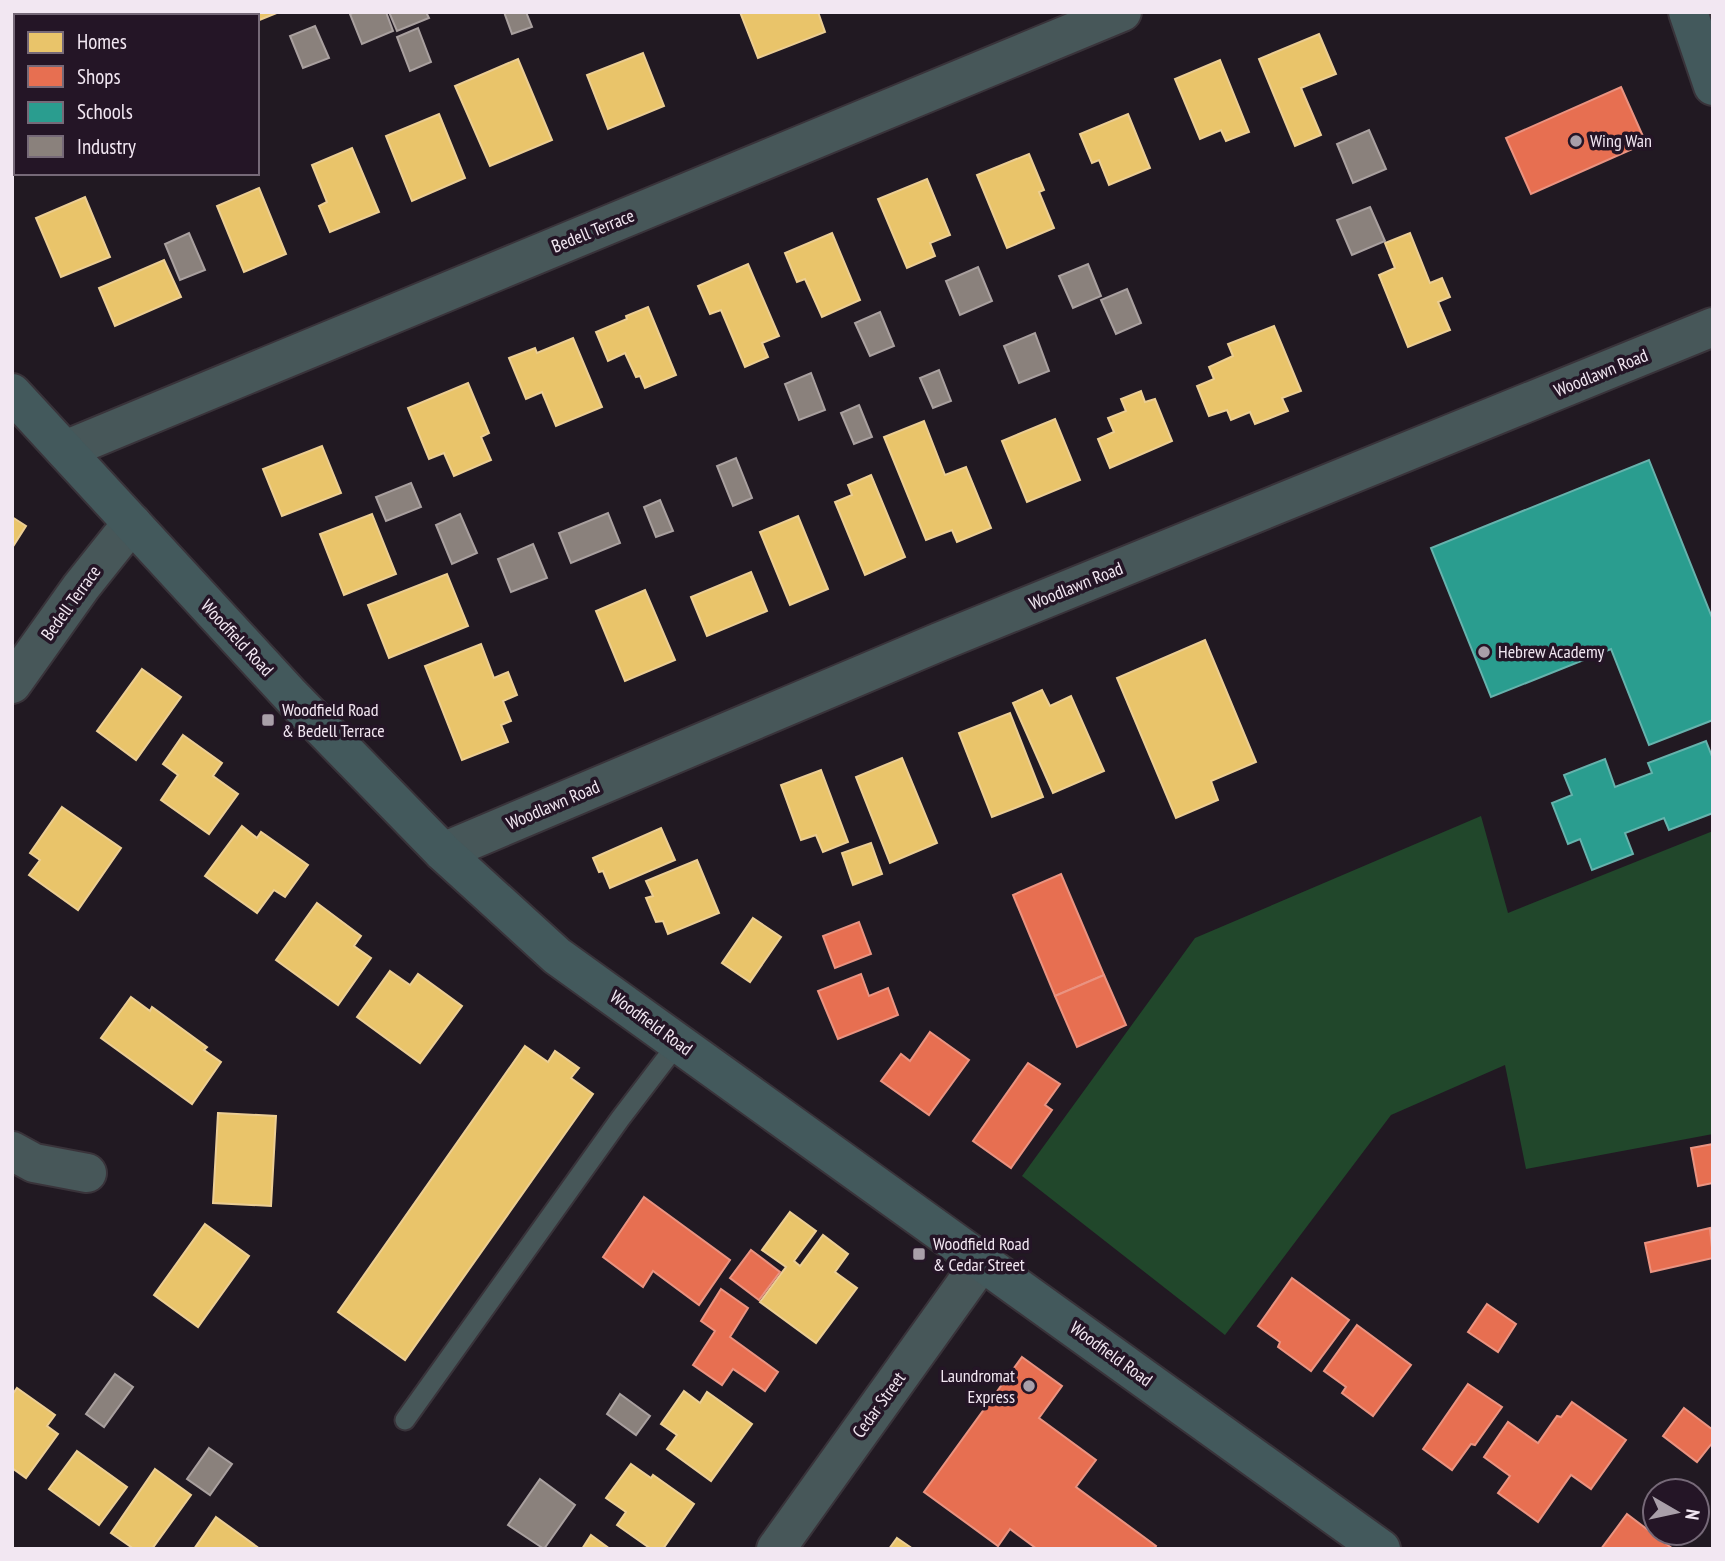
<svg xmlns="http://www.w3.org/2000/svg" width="1725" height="1561" font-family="'PT Sans Narrow',sans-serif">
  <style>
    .green { fill: #21472b }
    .homes { fill: #e9c46a; stroke: #ecce93; stroke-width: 2 }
    .shops { fill: #e76f51; stroke: #ea9381; stroke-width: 2 }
    .schools { fill: #2a9d8f; stroke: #66b3ad; stroke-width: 2 }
    .industry { fill: #8a817c; stroke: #a9a09f; stroke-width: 2 }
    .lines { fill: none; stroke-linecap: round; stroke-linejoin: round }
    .service-casing { stroke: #39333a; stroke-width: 23 }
    .minor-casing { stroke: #39333a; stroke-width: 42 }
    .secondary-casing { stroke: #39333a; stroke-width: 42 }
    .service { stroke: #475759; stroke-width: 19 }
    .minor { stroke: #475759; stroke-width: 38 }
    .secondary { stroke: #43595c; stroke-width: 38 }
    .poi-dot { fill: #a99fa9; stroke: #241526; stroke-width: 2.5 }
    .labels { text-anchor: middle; stroke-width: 7; stroke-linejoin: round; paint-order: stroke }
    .poi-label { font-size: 18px; fill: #f2e7f2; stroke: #241526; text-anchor: start }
    .street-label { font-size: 18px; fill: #f2e7f2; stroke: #241526 }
  </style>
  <rect width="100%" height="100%" fill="#211922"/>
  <path class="green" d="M1481 816 1508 913 1713 831V1134L1526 1169 1505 1065 1391 1115 1225 1335 1022 1176 1195 938Z"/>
  <g class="homes">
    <path d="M95 12H145L147 16H86Z"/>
    <path d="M182 12H227L228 16H183Z"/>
    <path d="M253 12H279L257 21V16H254Z"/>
    <path d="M740 12H818L825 32 758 58Z"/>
    <path d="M1319 34 1336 74 1301 88 1321 135 1295 146 1259 59Z"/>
    <path d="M643 53 664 106 608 129 587 75Z"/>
    <path d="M518 59 552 140 490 166 455 86Z"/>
    <path d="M1220 60 1249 132 1226 141 1221 130 1200 139 1175 79Z"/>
    <path d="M439 114 465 178 412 201 386 136Z"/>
    <path d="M1128 114 1150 168 1109 185 1099 160 1092 163 1080 134Z"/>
    <path d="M352 148 379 212 330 232 319 206 327 202 312 165Z"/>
    <path d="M1029 154 1044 190 1039 192 1054 228 1007 248 977 175Z"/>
    <path d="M927 179 950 235 930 243 935 256 907 268 878 199Z"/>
    <path d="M259 188 286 254 244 272 217 206Z"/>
    <path d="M85 197 110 257 61 277 36 218Z"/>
    <path d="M832 233 860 300 822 317 805 279 797 282 785 253Z"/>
    <path d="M1410 233 1430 283 1442 278 1450 297 1438 302 1450 330 1408 347 1379 275 1395 268 1385 243Z"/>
    <path d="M164 260 181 297 115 326 99 288Z"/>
    <path d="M748 264 779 336 762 343 768 357 745 367 721 310 710 314 698 286Z"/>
    <path d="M648 307 676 375 645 388 640 376 636 377 625 353 608 361 596 332 627 319 626 316Z"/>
    <path d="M1274 326 1301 391 1282 398 1288 411 1255 424 1250 412 1231 420 1227 410 1209 416 1197 386 1214 379 1209 367 1233 356 1228 344Z"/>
    <path d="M573 338 602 407 556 426 542 392 526 399 509 358 535 348 537 353Z"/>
    <path d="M468 383 489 433 481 437 491 460 454 476 444 453 429 459 408 408Z"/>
    <path d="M1141 391 1145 402 1155 399 1172 441 1110 468 1098 439 1114 432 1108 418 1126 411 1121 399Z"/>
    <path d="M1055 419 1080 480 1027 502 1002 441Z"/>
    <path d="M924 421 945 475 966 467 991 528 957 542 952 530 926 540 884 437Z"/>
    <path d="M322 446 341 493 282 516 263 469Z"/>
    <path d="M871 475 905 557 865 575 835 502 852 495 848 485Z"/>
    <path d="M372 514 396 574 344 595 320 534Z"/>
    <path d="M798 516 828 589 790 605 760 532Z"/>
    <path d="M12 517 26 526 12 548Z"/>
    <path d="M751 572 767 611 707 636 691 597Z"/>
    <path d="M447 574 468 626 389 658 368 605Z"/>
    <path d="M645 590 675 660 625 681 596 611Z"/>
    <path d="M1205 640 1256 762 1211 781 1218 800 1176 818 1117 678Z"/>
    <path d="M481 644 494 678 508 672 517 695 503 701 511 721 501 725 508 742 462 760 425 666Z"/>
    <path d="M142 669 181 697 136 760 97 731Z"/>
    <path d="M1042 690 1050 706 1071 696 1104 771 1053 793 1013 703Z"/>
    <path d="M1010 713 1043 797 992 817 959 733Z"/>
    <path d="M183 735 222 763 213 776 238 794 209 834 161 800 178 775 163 764Z"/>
    <path d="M902 758 937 843 890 863 856 777Z"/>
    <path d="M821 770 848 842 823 852 816 835 801 840 781 785Z"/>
    <path d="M62 807 121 848 78 910 29 875 40 860 30 853Z"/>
    <path d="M242 826 257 838 261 832 308 865 285 897 274 890 257 913 205 876Z"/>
    <path d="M661 828 675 860 610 888 603 871 599 872 593 858Z"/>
    <path d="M871 843 882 874 853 885 842 853Z"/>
    <path d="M697 860 719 913 668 934 663 921 656 922 646 898 653 896 646 881Z"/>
    <path d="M317 903 361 936 354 946 371 958 338 1005 276 960Z"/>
    <path d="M753 918 781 937 750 982 722 963Z"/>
    <path d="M390 971 410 985 418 974 462 1006 420 1063 357 1017Z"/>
    <path d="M131 997 150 1011 152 1007 207 1047 204 1050 221 1062 192 1104 101 1038Z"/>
    <path d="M525 1046 548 1062 555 1051 579 1068 571 1078 593 1094 405 1360 338 1312Z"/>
    <path d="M218 1113 276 1116 271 1206 213 1203Z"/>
    <path d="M790 1212 816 1231 794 1261 800 1266 823 1235 848 1254 835 1272 857 1288 816 1343 760 1302 786 1267 762 1250Z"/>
    <path d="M205 1224 249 1256 198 1327 154 1295Z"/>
    <path d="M17 1388 55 1415 47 1426 58 1434 26 1478 12 1468V1395Z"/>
    <path d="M684 1391 700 1403 707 1392 752 1424 711 1481 667 1449 677 1435 661 1424Z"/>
    <path d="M77 1451 127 1487 99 1525 49 1489Z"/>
    <path d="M631 1464 651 1478 653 1475 694 1504 663 1549H651L617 1525 626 1512 606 1498Z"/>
    <path d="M155 1469 191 1495 152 1549H134L111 1533Z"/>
    <path d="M216 1517 260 1549H194Z"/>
    <path d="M591 1535 610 1549H582Z"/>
    <path d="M897 1538 913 1549H889Z"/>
  </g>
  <g class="shops">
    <path d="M1621 87 1646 143 1531 194 1506 138Z"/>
    <path d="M1061 874 1104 975 1055 996 1013 895Z"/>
    <path d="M859 922 871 954 835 968 823 936Z"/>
    <path d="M861 974 869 996 888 988 898 1015 838 1039 818 991Z"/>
    <path d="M1104 975 1126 1025 1077 1047 1055 996Z"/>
    <path d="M930 1032 969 1060 929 1115 881 1081 901 1054 910 1061Z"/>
    <path d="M1028 1063 1060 1084 1045 1105 1052 1110 1011 1168 973 1141Z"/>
    <path d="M1713 1144V1183L1698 1186 1691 1148Z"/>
    <path d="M644 1197 730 1260 699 1305 653 1271 643 1287 603 1257Z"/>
    <path d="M1710 1228 1713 1258 1651 1272 1645 1243Z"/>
    <path d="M751 1250 780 1272 759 1300 730 1278Z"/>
    <path d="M1292 1278 1349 1320 1311 1371 1278 1347 1280 1342 1258 1326Z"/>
    <path d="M721 1289 748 1308 730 1337 778 1372 765 1391 733 1369 722 1385 693 1365 715 1331 701 1321Z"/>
    <path d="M1487 1304 1516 1324 1498 1352 1468 1332Z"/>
    <path d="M1357 1325 1411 1365 1373 1416 1342 1393 1346 1387 1324 1371Z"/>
    <path d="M1022 1357 1062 1386 1039 1418 1096 1460 1076 1487 1156 1546 1154 1549H1037L1010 1529 998 1546 924 1492Z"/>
    <path d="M1468 1384 1502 1407 1475 1445 1471 1444 1452 1470 1423 1449Z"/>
    <path d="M1572 1402 1626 1440 1591 1489 1571 1475 1538 1522 1498 1493 1510 1476 1484 1457 1508 1422 1538 1443 1557 1416 1561 1417Z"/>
    <path d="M1684 1408 1713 1430V1442L1697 1462 1663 1436Z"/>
    <path d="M1627 1514 1673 1549H1601Z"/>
  </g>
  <g class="schools">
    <path d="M1649 460 1713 620V720L1649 745 1611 649 1491 697 1431 548Z"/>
    <path d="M1706 741 1713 759V813L1669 830 1664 818 1625 833 1633 854 1592 870 1580 839 1568 844 1552 803 1572 795 1564 775 1605 759 1615 787 1652 773 1648 763Z"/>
  </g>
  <g class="industry">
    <path d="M355 12H386L393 31 362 44 350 14Z"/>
    <path d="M389 12H426L429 18 397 31Z"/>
    <path d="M504 12H526L532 27 512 34Z"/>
    <path d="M315 26 329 58 303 68 290 36Z"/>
    <path d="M418 28 431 62 410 71 397 37Z"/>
    <path d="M12 57 16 65V89L12 91Z"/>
    <path d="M16 100V124L12 126V102Z"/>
    <path d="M1369 130 1386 169 1353 183 1337 144Z"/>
    <path d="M1370 207 1385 241 1352 255 1337 220Z"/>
    <path d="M189 233 205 270 180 280 165 244Z"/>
    <path d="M1088 264 1101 296 1073 308 1059 276Z"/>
    <path d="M978 267 992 301 960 315 946 281Z"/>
    <path d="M1127 289 1141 323 1116 334 1101 300Z"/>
    <path d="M880 312 894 346 870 356 855 323Z"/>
    <path d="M1035 333 1049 371 1019 383 1004 346Z"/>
    <path d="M939 370 951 401 933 408 920 378Z"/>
    <path d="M811 373 825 410 799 420 785 384Z"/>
    <path d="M859 405 872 437 854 444 841 413Z"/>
    <path d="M736 458 752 498 733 506 717 466Z"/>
    <path d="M411 483 421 507 386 521 376 497Z"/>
    <path d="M660 500 673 531 656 537 644 507Z"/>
    <path d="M608 513 620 543 571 563 559 533Z"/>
    <path d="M460 514 477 553 452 564 436 525Z"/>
    <path d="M533 544 547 578 511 592 498 559Z"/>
    <path d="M115 1374 133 1387 104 1427 86 1414Z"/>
    <path d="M620 1394 650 1416 636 1435 607 1414Z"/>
    <path d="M209 1448 232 1464 210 1495 187 1479Z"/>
    <path d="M540 1479 575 1505 544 1549 508 1525Z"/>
  </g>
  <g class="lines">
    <defs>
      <path id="service" d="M405 1420 620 1119 678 1043"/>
      <g id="minor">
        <path d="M65 450 1122 12"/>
        <path d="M12 684 81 587 132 523"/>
        <path d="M443 852 939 642 1713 327"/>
        <path d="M12 1151 34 1163 87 1173"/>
        <path d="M776 1549 982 1261"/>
      </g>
      <g id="secondary">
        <path d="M1688 12 1713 86"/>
        <path d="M12 393 291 696 443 852 557 956 1381 1549"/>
      </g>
    </defs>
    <use href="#service" class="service-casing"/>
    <use href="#minor" class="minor-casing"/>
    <use href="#secondary" class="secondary-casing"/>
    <use href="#service" class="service"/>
    <use href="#minor" class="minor"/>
    <use href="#secondary" class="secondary"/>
  </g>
  <g class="poi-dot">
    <circle cx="1576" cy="141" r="7"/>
    <circle cx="1484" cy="652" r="7"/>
    <rect x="261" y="713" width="14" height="14" rx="3.5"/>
    <rect x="912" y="1247" width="14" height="14" rx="3.5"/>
    <circle cx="1029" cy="1386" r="7"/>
  </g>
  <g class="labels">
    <g class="poi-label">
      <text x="1590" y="147">Wing Wan</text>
      <text x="1498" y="658">Hebrew Academy</text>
      <text x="282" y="716">Woodfield Road<tspan x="282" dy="21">&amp; Bedell Terrace</tspan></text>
      <text x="933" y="1250">Woodfield Road<tspan x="933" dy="21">&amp; Cedar Street</tspan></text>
      <text x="1015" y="1382" text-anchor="end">Laundromat<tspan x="1015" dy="21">Express</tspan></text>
    </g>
    <g class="street-label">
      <text transform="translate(593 231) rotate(-22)" y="6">Bedell Terrace</text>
      <text transform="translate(1601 373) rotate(-22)" y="6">Woodlawn Road</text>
      <text transform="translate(1076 586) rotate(-22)" y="6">Woodlawn Road</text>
      <text transform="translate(71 603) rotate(-54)" y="6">Bedell Terrace</text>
      <text transform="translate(237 638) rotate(47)" y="6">Woodfield Road</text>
      <text transform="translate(553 805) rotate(-23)" y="6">Woodlawn Road</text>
      <text transform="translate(651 1023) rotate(36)" y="6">Woodfield Road</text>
      <text transform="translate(1111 1354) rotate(36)" y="6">Woodfield Road</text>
      <text transform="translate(879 1405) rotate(-54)" y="6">Cedar Street</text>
    </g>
  </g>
  <rect width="1725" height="1561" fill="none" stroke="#f2e7f2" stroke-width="28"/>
  <rect x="14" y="14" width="245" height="161" fill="#241526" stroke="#766978" stroke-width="2"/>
  <rect x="28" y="32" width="35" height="21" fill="#e9c46a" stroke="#766978" stroke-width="2"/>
  <text x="77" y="49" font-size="21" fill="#f2e7f2">Homes</text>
  <rect x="28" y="66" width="35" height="21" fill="#e76f51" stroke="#766978" stroke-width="2"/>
  <text x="77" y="84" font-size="21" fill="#f2e7f2">Shops</text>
  <rect x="28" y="102" width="35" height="21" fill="#2a9d8f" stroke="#766978" stroke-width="2"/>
  <text x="77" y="119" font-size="21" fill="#f2e7f2">Schools</text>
  <rect x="28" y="136" width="35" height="21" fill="#8a817c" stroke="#766978" stroke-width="2"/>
  <text x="77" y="154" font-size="21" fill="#f2e7f2">Industry</text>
  <g transform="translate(1676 1512) rotate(99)"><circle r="33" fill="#241526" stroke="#766978" stroke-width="2"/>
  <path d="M0-5L12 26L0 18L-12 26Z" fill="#a99fa9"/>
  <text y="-10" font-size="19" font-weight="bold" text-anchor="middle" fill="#f2e7f2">N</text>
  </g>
</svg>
